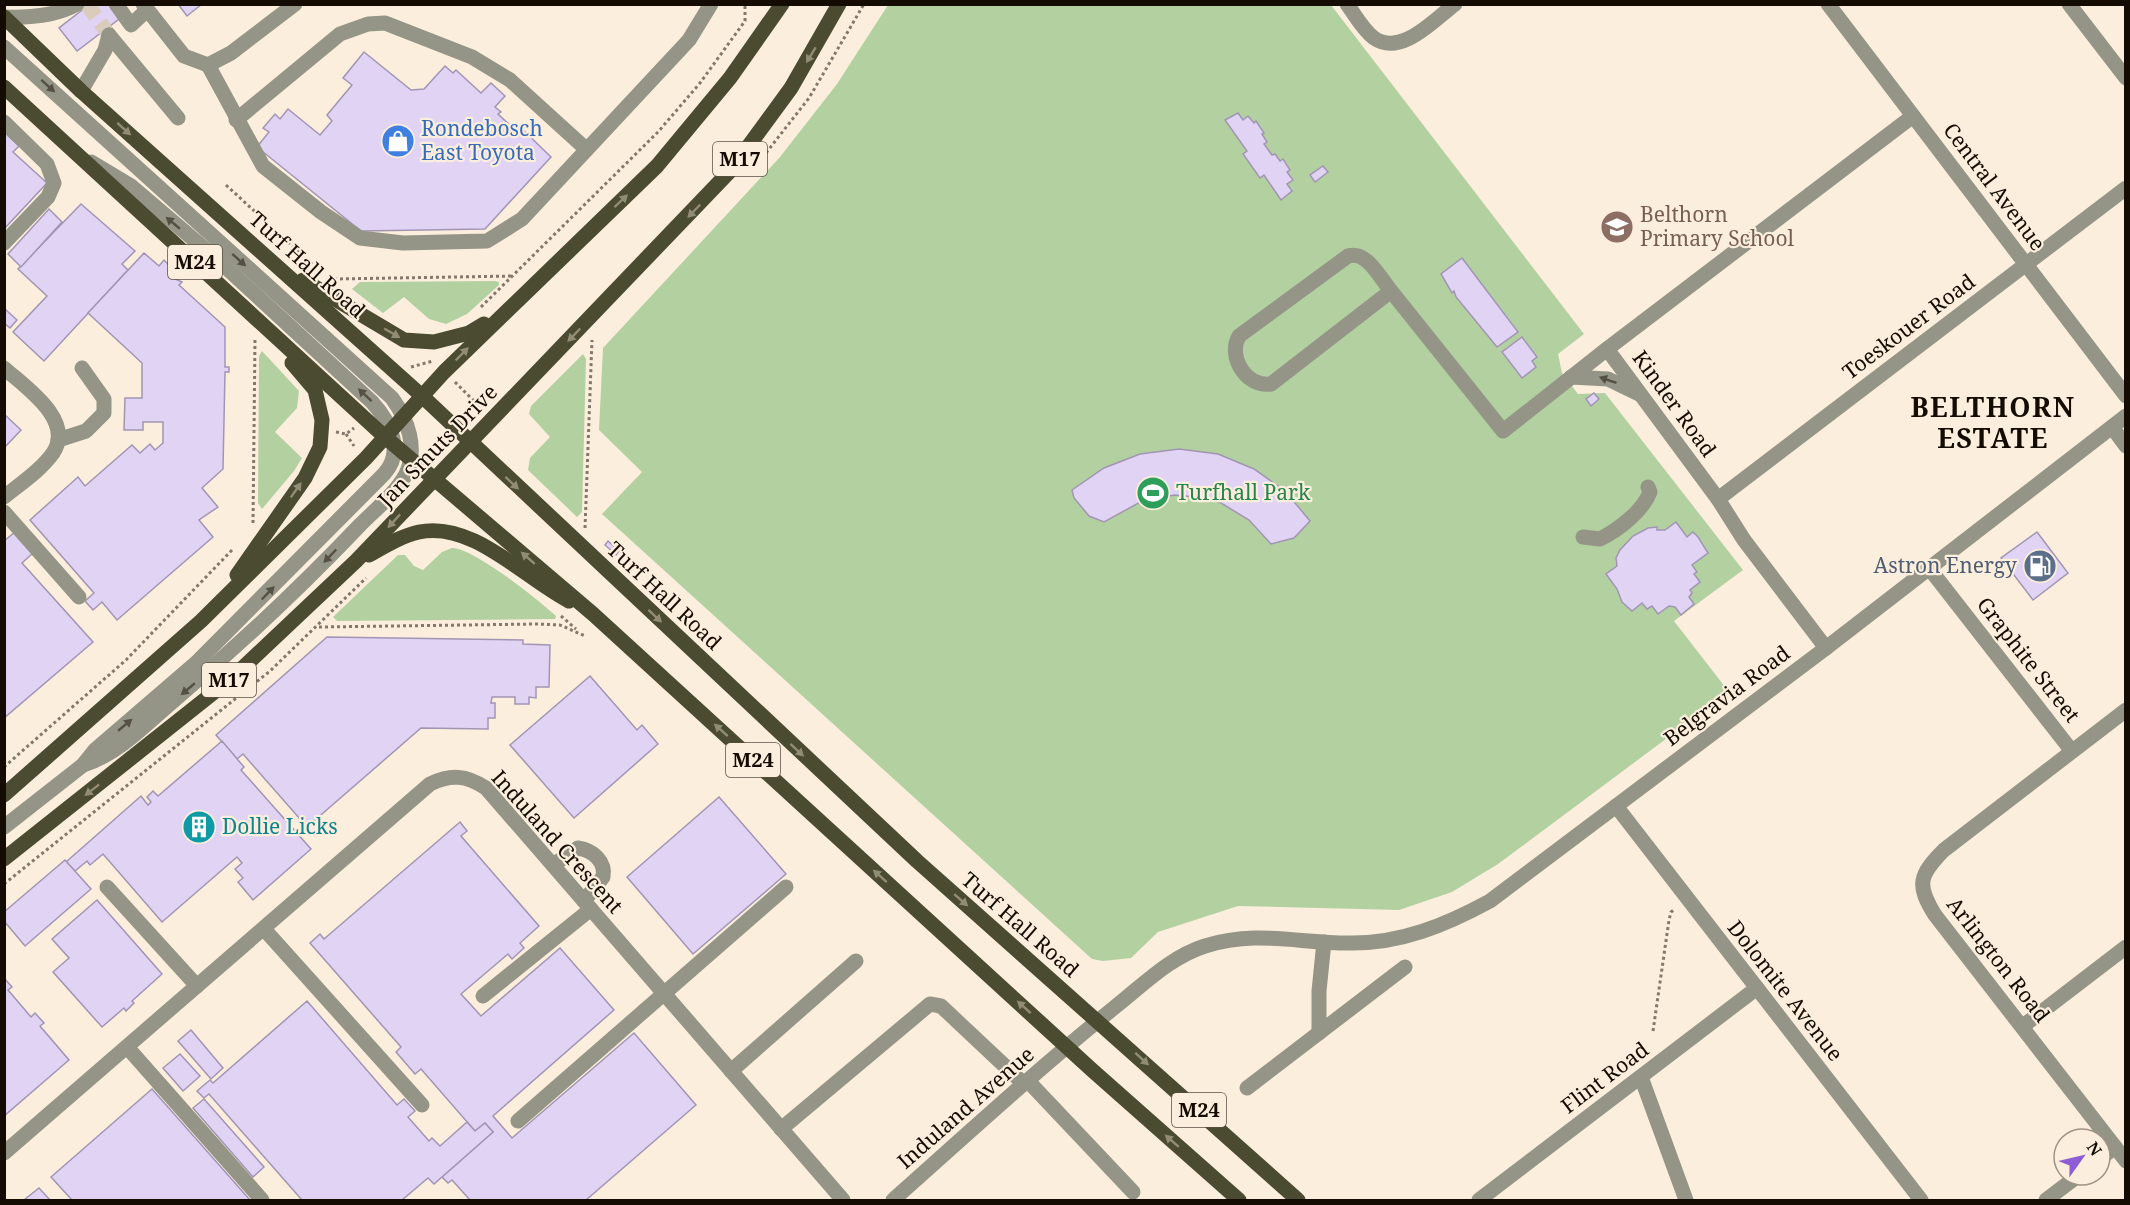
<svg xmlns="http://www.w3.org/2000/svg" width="2130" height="1205" font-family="'Noto Serif',serif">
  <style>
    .green { fill: #b3d0a1 }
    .building { fill: #e0d3f4; stroke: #a295b4; stroke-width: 1.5 }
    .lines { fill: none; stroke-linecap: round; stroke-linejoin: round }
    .minor-tunnel { stroke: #d9ccbb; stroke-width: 15; stroke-dasharray: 15 8; stroke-linecap: butt }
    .path { stroke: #83786b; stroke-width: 3; stroke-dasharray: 3 3; stroke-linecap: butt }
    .minor { stroke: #949586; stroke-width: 15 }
    .major { stroke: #4a4b31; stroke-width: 15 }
    .oneway { fill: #918c75 }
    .oneway2 { fill: #545044 }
    .labels { text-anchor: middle; stroke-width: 4.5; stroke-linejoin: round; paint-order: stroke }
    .shield { fill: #fceedc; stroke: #5a5044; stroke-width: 1.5 }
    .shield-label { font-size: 20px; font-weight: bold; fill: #140c03 }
    .shop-label { font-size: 21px; fill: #366cbe; stroke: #fceedc; text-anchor: start }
    .street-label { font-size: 21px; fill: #140c03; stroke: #fceedc }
    .education-label { font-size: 21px; fill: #785e54; stroke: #fceedc; text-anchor: start }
    .leisure-label { font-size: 21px; fill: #27864d; stroke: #fceedc; text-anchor: start }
    .service-label { font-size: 21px; fill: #4e5e75; stroke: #fceedc; text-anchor: end }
    .culture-label { font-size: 21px; fill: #0d838f; stroke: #fceedc; text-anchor: start }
    .district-label { font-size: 27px; font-weight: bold; letter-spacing: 1.5px; fill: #140c03; stroke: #fceedc }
  </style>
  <rect width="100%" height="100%" fill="#fceedc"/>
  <g class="green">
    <path d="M888 5H1331L1584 334 1558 354 1562 373 1578 394 1605 393 1743 570 1674 621 1729 692 1498 864 1452 892 1399 910 1238 906 1158 932 1131 958 1103 961 1092 959 602 514 642 472 599 430 603 348 780 157 837 84Z"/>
    <path d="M495 281 499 282V285L467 314 446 324 429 319 404 297 383 313 352 289 360 282Z"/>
    <path d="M262 351 299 391 297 408 275 432 302 458 294 471 262 509 258 503 259 356Z"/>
    <path d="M583 354 586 359 582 512 577 517 528 470 530 458 550 437 529 414 531 406Z"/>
    <path d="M452 548C472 547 539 600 556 616L555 619 337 621 333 617 398 555H405L414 566 423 570 442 552Z"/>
  </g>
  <g class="building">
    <path d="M90 4H114L123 16 77 51 59 28Z"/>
    <path d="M178 4H202L187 16Z"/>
    <path d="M364 52 411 90 424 89 445 66 453 73 456 70 481 93 491 83 505 96 495 107 501 112 498 114 513 128 517 124 551 157 485 229 361 231 257 147 269 132 263 128 275 114 280 119 288 109 320 135 332 121 327 115 352 85 343 78Z"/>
    <path d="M1238 113 1243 120 1248 116 1254 123 1256 121 1264 133 1262 134 1267 142 1264 144 1272 155 1275 154 1280 161 1283 159 1290 170 1287 172 1293 180 1287 184 1292 191 1281 200 1264 175 1260 178 1243 154 1247 151 1225 120Z"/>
    <path d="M4 132 19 146 13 152 47 183 4 229Z"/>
    <path d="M1323 166 1328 172 1315 182 1310 175Z"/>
    <path d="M81 204 135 251 122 264 128 270 44 361 13 332 47 296 18 269Z"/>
    <path d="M49 209 62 222 21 267 8 254Z"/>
    <path d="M144 253 159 266 164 260 176 272 171 277 182 282 179 285 225 327V367H229V372H225L223 469 202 488 218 507 199 520 213 537 117 620 102 602 93 610 85 601 94 593 30 520 78 477 85 486 132 445 140 453 150 444 155 450 163 443V422H143V430H124L125 398H142V363L88 313Z"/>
    <path d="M1462 258 1518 332 1497 347 1456 297 1454 291 1452 293 1441 274Z"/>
    <path d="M5 309 17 320 10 328 4 323Z"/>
    <path d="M1522 337 1537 357 1532 361 1536 367 1522 378 1502 352Z"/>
    <path d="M1594 393 1599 399 1591 406 1586 399Z"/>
    <path d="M4 414 21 430 4 448Z"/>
    <path d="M1179 449 1218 454 1254 469 1285 491 1310 521 1294 538 1271 544 1249 520 1221 503 1206 498 1175 495 1144 500 1104 522 1089 516 1074 498 1072 490 1104 468 1140 454Z"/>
    <path d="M1676 522 1687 537 1693 532 1698 537 1708 553 1692 565 1697 572 1694 574 1700 582 1690 590 1692 593 1689 597 1694 604 1681 615 1675 607 1669 606 1658 614 1652 606 1647 609 1642 603 1632 611 1622 602 1617 589 1606 574 1617 566 1616 558 1620 550 1633 536 1648 528 1657 527V530H1665Z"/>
    <path d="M15 532 33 553 22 563 93 642 4 718V541Z"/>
    <path d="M2037 532 2068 573 2033 600 2001 558Z"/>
    <path d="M608 541 619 551 616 555 605 545Z"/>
    <path d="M327 637 523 640V644L550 645 549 687H536V698L529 697V704H515V697H492L491 703H495V718H488V729L421 728 307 827 243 754 237 759 216 735Z"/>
    <path d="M590 676 637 730 642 725 658 744 574 818 510 745Z"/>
    <path d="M222 741 244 767 241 770 311 849 253 900 238 882 243 878 235 869 242 863 237 857 162 922 103 854 90 865 87 861 75 871 66 862 141 796 148 805 151 802 147 797 153 791 158 796Z"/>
    <path d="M719 797 786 874 693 954 627 877Z"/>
    <path d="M460 822 467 831 461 836 539 926 520 943 524 948 512 959 508 954 461 994 481 1016 560 948 614 1010 493 1116 512 1138 634 1033 696 1105 586 1200H470L452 1180 448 1183 442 1177 493 1132 485 1123 475 1131 421 1069 415 1074 396 1052 401 1047 310 943 320 934 324 939Z"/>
    <path d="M65 860 91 889 25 946 4 921V912Z"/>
    <path d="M97 900 162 974 132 1001 134 1003 126 1011 124 1008 102 1027 53 972 69 958 52 939Z"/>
    <path d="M4 978 12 987 8 990 31 1017 35 1013 44 1023 40 1026 69 1060 4 1116Z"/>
    <path d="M307 1001 397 1105 404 1099 415 1111 408 1117 429 1141 432 1138 440 1146 467 1122 475 1131 485 1123 493 1132 434 1184 428 1178 402 1200H302L209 1094 204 1098 197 1091 210 1080 213 1083Z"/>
    <path d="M191 1030 223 1068 211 1079 178 1041Z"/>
    <path d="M180 1054 200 1076 183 1091 163 1068Z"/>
    <path d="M152 1089 250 1200H72L51 1177Z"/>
    <path d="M204 1099 264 1167 253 1177 193 1108Z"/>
    <path d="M39 1188 50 1200H24Z"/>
  </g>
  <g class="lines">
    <path class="minor-tunnel" d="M87 4 109 35"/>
    <g class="path">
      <path d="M755 167 809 98 864 4"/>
      <path d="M226 185 313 265"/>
      <path d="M334 279 514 276"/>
      <path d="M481 307 658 132 700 83 745 21V4"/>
      <path d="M411 367 433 361"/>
      <path d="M455 382 480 407"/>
      <path d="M336 432 346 434 354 428"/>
      <path d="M346 434 354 446"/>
      <path d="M253 523 255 340"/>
      <path d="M585 528 592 340"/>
      <path d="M561 616 576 629"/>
      <path d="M319 627 536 624 560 625 585 636"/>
      <path d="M4 767 126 660 233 549"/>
      <path d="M4 884 270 671 366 578"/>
      <path d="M1653 1031 1669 920 1671 912 1675 909"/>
    </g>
    <g class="minor">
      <path d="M116 4 131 25 147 10"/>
      <path d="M143 4 184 56 208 65 231 53 295 4"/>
      <path d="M1347 4C1355 15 1363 30 1374 38 1401 57 1434 20 1455 4"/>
      <path d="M1828 4 2126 396"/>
      <path d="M2069 4 2126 78"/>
      <path d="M4 17C29 18 56 16 77 4"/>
      <path d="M109 35 178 118"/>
      <path d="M4 47 392 398C408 420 418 448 406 474 396 493 375 510 360 525 300 588 237 647 171 703 144 726 117 755 83 765"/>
      <path d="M208 65 263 166 321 212 360 238 403 243 487 241 522 219 689 40 711 4"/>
      <path d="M81 91 105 50 109 35"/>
      <path d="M236 120 340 34 368 24 385 23 472 57 510 80 586 149"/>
      <path d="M4 122 47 164 54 183 48 197 4 243"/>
      <path d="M1391 291C1380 278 1367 250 1348 256L1239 336C1227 357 1247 388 1271 384L1391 291 1503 431 1607 349"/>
      <path d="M4 368C25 387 75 420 53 453 41 470 20 484 4 497"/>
      <path d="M1571 377 1608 379 1639 394"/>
      <path d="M2112 427 2126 446"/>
      <path d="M58 440 86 431 104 413V399L82 368"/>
      <path d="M1718 499 2126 188"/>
      <path d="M4 512 79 597"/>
      <path d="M1583 537 1600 539C1618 530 1643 511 1650 492L1648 487"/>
      <path d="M1929 568 2071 750"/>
      <path d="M1826 648 1744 540 1718 499 1607 349 1913 116"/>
      <path d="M2126 710 1944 850C1919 875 1916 885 1935 915L2126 1161"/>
      <path d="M1616 806 1921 1200"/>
      <path d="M4 827 83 765 95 750 196 663 384 474C405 451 390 422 372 402L219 261 131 186 91 162"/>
      <path d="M553 865 578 848C593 850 606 862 603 877L584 901"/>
      <path d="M107 887 197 986"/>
      <path d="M264 929 422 1105"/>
      <path d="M483 996 591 909"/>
      <path d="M2023 1026 2126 947"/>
      <path d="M1319 1033V991L1324 942"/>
      <path d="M127 1047 262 1200"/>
      <path d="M731 1071 856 961"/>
      <path d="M1641 1077 1686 1200"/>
      <path d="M1028 1081 1133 1192"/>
      <path d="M1247 1088 1405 967"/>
      <path d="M518 1121 786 887"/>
      <path d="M781 1129 930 1004 941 1006 1024 1084"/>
      <path d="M4 1153 430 784C451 774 466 775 486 788L843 1200"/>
      <path d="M2100 1159 2115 1147"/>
      <path d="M893 1200C966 1135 1039 1068 1115 1007 1143 985 1170 957 1205 946 1256 930 1297 943 1349 943 1400 944 1446 925 1490 901L1826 648 2126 416"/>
      <path d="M1479 1200 1757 988"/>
      <path d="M2046 1200 2079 1175"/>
    </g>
    <g class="major">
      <path d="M4 17 81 91 422 396 917 861 1298 1200"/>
      <path d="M4 87 385 437 593 614 1092 1070 1239 1200"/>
      <path d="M303 280 404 340 434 342 469 333 484 324"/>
      <path d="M369 555C385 546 401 536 419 532 473 521 523 577 569 601"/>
      <path d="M237 575 305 478 320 447 322 420 315 390 292 363"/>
      <path d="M4 795 201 621 366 458 444 372 657 166 730 78 782 4"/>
      <path d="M4 859 232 678 356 561 731 170 791 88 839 4"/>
    </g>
  </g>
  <defs><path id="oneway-solid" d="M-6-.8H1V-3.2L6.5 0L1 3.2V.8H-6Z" transform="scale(1.5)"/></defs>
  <g class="oneway">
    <use href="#oneway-solid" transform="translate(811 55) rotate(121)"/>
    <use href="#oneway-solid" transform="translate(124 129) rotate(42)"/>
    <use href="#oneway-solid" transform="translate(621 201) rotate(-43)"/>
    <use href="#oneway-solid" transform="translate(694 211) rotate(134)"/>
    <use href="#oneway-solid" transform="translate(392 333) rotate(30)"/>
    <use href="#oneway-solid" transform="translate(574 335) rotate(134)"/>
    <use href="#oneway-solid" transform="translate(462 354) rotate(-45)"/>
    <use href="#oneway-solid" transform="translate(512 483) rotate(43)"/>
    <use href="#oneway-solid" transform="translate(296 490) rotate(-55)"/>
    <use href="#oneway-solid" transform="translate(394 521) rotate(133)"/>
    <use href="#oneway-solid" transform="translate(528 558) rotate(-139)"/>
    <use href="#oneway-solid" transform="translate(655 616) rotate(43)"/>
    <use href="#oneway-solid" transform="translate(721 730) rotate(-138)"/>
    <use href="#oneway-solid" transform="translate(797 750) rotate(43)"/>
    <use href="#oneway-solid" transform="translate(92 790) rotate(142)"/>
    <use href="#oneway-solid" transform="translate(880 876) rotate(-138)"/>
    <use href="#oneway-solid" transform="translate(961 900) rotate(41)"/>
    <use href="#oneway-solid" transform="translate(1024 1007) rotate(-138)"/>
    <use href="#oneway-solid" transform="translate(1142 1059) rotate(42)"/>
    <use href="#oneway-solid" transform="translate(1172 1141) rotate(-139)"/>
  </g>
  <g class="oneway2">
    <use href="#oneway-solid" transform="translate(48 86) rotate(42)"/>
    <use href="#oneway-solid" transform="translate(173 223) rotate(-140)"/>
    <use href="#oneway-solid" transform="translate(239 260) rotate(42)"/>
    <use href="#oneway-solid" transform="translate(1608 380) rotate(-161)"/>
    <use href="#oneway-solid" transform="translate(365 395) rotate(-137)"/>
    <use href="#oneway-solid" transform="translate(330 556) rotate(134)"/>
    <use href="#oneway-solid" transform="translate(268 593) rotate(-46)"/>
    <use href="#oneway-solid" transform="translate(188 689) rotate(140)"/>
    <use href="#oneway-solid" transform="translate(125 725) rotate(-40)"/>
  </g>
  <defs>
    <symbol id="shop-disc" viewBox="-11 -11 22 22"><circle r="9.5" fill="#3f7fe0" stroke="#fceedc"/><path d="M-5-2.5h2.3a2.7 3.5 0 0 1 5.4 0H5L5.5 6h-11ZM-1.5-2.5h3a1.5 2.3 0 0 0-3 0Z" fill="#fff"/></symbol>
    <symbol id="school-disc" viewBox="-11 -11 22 22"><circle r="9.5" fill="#8d6e63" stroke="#fceedc"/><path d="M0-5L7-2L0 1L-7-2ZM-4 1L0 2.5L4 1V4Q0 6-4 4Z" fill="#fff"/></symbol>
    <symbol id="stadium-disc" viewBox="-11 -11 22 22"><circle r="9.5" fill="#2e9e5b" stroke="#fceedc"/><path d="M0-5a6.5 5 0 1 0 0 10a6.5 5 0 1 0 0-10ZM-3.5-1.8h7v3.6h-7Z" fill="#fff"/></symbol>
    <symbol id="fuel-disc" viewBox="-11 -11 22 22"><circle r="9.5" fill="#5c6f8a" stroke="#fceedc"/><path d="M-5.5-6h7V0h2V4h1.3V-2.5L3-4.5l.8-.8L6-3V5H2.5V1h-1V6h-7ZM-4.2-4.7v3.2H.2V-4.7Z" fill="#fff"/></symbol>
    <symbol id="building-disc" viewBox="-11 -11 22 22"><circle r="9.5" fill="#0f9aa8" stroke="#fceedc"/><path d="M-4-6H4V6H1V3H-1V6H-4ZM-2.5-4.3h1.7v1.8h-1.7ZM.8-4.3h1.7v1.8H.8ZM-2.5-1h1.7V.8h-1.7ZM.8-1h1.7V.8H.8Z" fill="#fff"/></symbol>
  </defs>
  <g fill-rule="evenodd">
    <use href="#shop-disc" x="379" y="122" width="38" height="38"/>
    <use href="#school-disc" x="1598" y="208" width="38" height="38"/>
    <use href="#stadium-disc" x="1134" y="474" width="38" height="38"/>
    <use href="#fuel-disc" x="2021" y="547" width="38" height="38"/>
    <use href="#building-disc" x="180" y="808" width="38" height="38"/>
  </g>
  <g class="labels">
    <g class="shield">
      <rect x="713" y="142" width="54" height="34" rx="4.5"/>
      <rect x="168" y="245" width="54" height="34" rx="4.5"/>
      <rect x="202" y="663" width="54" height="34" rx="4.5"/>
      <rect x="726" y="743" width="54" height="34" rx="4.5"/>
      <rect x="1172" y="1093" width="54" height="34" rx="4.5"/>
    </g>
    <g class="shield-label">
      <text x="740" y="166">M17</text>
      <text x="195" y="269">M24</text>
      <text x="229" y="687">M17</text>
      <text x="753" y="767">M24</text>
      <text x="1199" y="1117">M24</text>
    </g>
    <g class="shop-label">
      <text x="421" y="136">Rondebosch<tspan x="421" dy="24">East Toyota</tspan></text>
    </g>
    <g class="street-label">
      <text transform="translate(1994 187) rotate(53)" y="7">Central Avenue</text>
      <text transform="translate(307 265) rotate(42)" y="7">Turf Hall Road</text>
      <text transform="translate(1909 327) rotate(-37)" y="7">Toeskouer Road</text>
      <text transform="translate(1674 404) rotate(54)" y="7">Kinder Road</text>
      <text transform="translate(438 446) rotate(-46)" y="7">Jan Smuts Drive</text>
      <text transform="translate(664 596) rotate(43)" y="7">Turf Hall Road</text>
      <text transform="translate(2028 660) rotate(52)" y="7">Graphite Street</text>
      <text transform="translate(1727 696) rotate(-37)" y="7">Belgravia Road</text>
      <text transform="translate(557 842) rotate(48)" y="7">Induland Crescent</text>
      <text transform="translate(1020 925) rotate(41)" y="7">Turf Hall Road</text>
      <text transform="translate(1998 960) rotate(52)" y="7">Arlington Road</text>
      <text transform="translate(1785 991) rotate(52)" y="7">Dolomite Avenue</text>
      <text transform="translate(1605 1078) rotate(-37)" y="7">Flint Road</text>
      <text transform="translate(966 1108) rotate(-41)" y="7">Induland Avenue</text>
    </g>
    <g class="education-label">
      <text x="1640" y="222">Belthorn<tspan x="1640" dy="24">Primary School</tspan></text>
    </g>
    <g class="leisure-label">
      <text x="1176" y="500">Turfhall Park</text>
    </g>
    <g class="service-label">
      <text x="2017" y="573">Astron Energy</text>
    </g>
    <g class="culture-label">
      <text x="222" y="834">Dollie Licks</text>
    </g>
    <g class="district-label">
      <text x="1993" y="417">BELTHORN<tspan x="1993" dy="31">ESTATE</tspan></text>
    </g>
  </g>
  <rect width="2130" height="1205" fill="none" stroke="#140c03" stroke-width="12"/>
  <g transform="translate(2082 1157) rotate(56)"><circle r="28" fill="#fceedc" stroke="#9f9485" stroke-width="1.5"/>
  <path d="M0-4.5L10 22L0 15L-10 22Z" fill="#8e5dd6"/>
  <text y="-9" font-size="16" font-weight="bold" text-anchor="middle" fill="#140c03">N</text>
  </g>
</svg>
